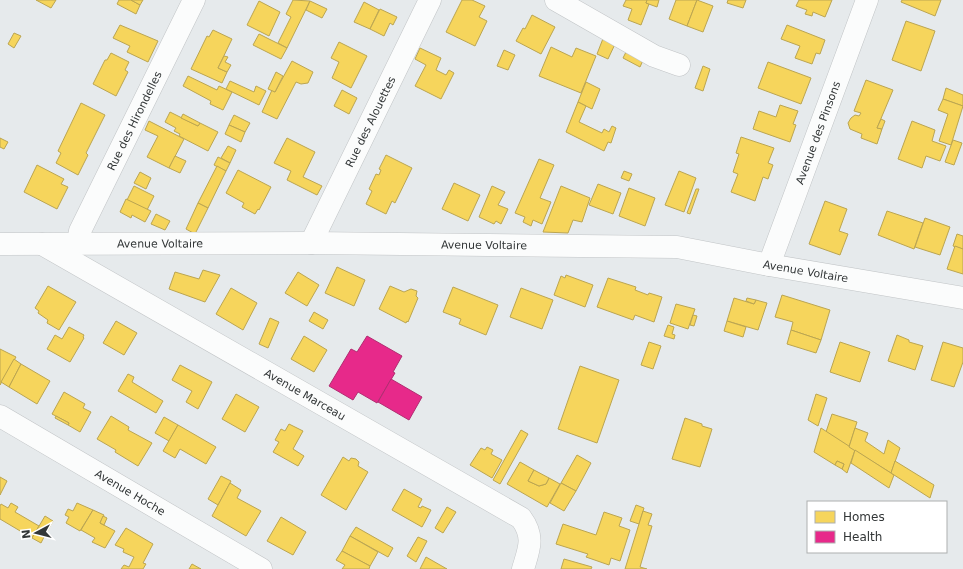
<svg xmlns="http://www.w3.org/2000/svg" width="963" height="569" font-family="'DejaVu Sans',sans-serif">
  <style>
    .homes { fill: #f6d55c; stroke: #bba551 }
    .health { fill: #e7298a; stroke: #b12d71 }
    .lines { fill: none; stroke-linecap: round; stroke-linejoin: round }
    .street-casing { stroke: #c1c4c6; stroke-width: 23 }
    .street { stroke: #fbfcfc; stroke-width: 22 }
    .labels { text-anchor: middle; stroke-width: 4; stroke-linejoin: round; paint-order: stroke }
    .street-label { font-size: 11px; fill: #323637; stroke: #fff }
  </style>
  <rect width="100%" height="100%" fill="#e6eaec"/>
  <g class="homes">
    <path d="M36 0H56L51 8Z"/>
    <path d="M119 0H131L140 5 136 14 117 4Z"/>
    <path d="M131 0H143L140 5Z"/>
    <path d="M293 0 310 1 287 48 278 43 291 17 286 14Z"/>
    <path d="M462 0H472L485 6 479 17 487 21 475 46 446 32Z"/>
    <path d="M626 0H647L646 3 649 4 641 25 628 20 632 9 623 6Z"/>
    <path d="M647 0H659L657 7 646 3Z"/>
    <path d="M676 0H697L687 26 669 19Z"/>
    <path d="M697 0 713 6 703 32 687 26Z"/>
    <path d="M728 0H746L743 8 727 3Z"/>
    <path d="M799 0H832L825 17 813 12 812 16 805 14 807 10 796 6Z"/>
    <path d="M902 0H941L935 16 901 2Z"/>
    <path d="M259 1 280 12 269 36 247 25Z"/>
    <path d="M310 1 327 9 322 18 306 10Z"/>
    <path d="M364 2 379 10 370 29 354 22Z"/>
    <path d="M380 9 397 17 393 25 390 23 384 36 370 29Z"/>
    <path d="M532 15 555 27 541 54 516 41 523 28 525 29Z"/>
    <path d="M906 21 935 31 921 71 892 60Z"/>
    <path d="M120 25 158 41 148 62 127 52 130 46 113 38Z"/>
    <path d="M787 25 825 40 820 54 816 53 812 64 795 58 800 46 781 39Z"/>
    <path d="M213 30 232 39 218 68 227 72 222 83 191 69 207 36 209 37Z"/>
    <path d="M14 33 21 36 14 48 8 44Z"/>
    <path d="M259 34 287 48 281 59 253 45Z"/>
    <path d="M604 36 616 42 608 59 597 54Z"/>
    <path d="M339 42 367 56 351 88 332 78 339 62 331 58Z"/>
    <path d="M551 47 572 57 576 48 596 56 581 93 539 76Z"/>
    <path d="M420 48 441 58 436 70 446 75 449 70 454 73 441 99 415 86 426 65 415 59Z"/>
    <path d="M628 48 645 56 640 67 623 58Z"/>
    <path d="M504 50 515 55 508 70 497 66Z"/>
    <path d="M111 53 129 62 125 70 128 72 116 96 93 84 105 60H107Z"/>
    <path d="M224 56 228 57 225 62 231 65 227 72 218 68Z"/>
    <path d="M292 61 313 72 308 83 301 84 296 82 277 119 262 112 272 90 275 92Z"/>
    <path d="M768 62 811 78 801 104 758 88Z"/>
    <path d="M703 66 710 69 703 91 695 88Z"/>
    <path d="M276 72 283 76 275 92 268 89Z"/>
    <path d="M188 76 217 90 219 86 232 92 223 110 210 104 211 101 183 86Z"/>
    <path d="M866 80 893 90 877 128 882 129 877 144 861 138 862 134 850 129 848 123 851 118 855 115 859 116 861 113 854 111Z"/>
    <path d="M230 81 254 92 256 86 266 91 259 105 226 89Z"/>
    <path d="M586 82 600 89 592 109 578 102Z"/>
    <path d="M946 88 963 95V106L943 99Z"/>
    <path d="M342 90 357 98 349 114 334 106Z"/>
    <path d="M943 99 963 106 951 145 939 141 948 114 938 110Z"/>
    <path d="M578 102 586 106 579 122 602 133 604 129 609 132 612 126 616 128 611 143 608 142 604 151 566 132Z"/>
    <path d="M81 103 105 115 86 153 88 155 78 175 56 163 61 153 58 151Z"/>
    <path d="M780 105 798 111 793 124 796 125 790 142 753 129 759 111 776 117Z"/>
    <path d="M170 112 198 126 200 123 218 132 208 151 179 136 180 134 174 131 176 128 165 122Z"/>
    <path d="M183 114 200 123 198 126 181 118Z"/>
    <path d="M234 115 250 123 245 132 229 125Z"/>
    <path d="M881 119 885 121 882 129 877 128Z"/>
    <path d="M149 121 184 139 169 168 147 157 158 136 145 130Z"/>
    <path d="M912 121 935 130 932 141 946 146 940 161 926 156 922 168 898 159Z"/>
    <path d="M229 125 245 132 241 142 225 134Z"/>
    <path d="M741 137 774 148 768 163 773 165 768 179 763 177 755 201 731 192 738 174 733 172 739 154 736 153Z"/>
    <path d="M0 138 8 142 4 149 0 147Z"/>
    <path d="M287 138 315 152 303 177 322 186 317 195 287 180 291 171 274 163Z"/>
    <path d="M953 140 962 143 954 165 945 162Z"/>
    <path d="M228 146 236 150 230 163 221 158Z"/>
    <path d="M386 155 412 168 395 203 392 201 386 214 366 204 372 191 369 189 376 174 379 175 381 170 379 169Z"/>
    <path d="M175 156 186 161 180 173 169 168Z"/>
    <path d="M218 157 230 163 226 171 214 165Z"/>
    <path d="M539 159 554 165 540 198 551 202 542 224 533 220 531 226 523 222 525 217 515 213Z"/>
    <path d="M37 165 64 179 61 184 68 187 57 209 24 192Z"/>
    <path d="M217 166 226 171 208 208 198 203Z"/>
    <path d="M238 170 271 187 259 210 258 209 255 214 242 207 244 203 226 193Z"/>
    <path d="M624 171 632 174 629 181 621 178Z"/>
    <path d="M679 171 696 178 684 212 665 205Z"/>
    <path d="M140 172 151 178 146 189 134 183Z"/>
    <path d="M454 183 480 195 468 221 442 209Z"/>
    <path d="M598 184 621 193 613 214 589 205Z"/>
    <path d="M134 186 154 196 147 210 127 200Z"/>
    <path d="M492 186 505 192 498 205 508 209 501 224 496 221 494 224 479 217Z"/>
    <path d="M561 186 590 198 582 222 573 220 568 233 543 232Z"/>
    <path d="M629 188 655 198 645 226 619 216Z"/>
    <path d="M696 189H699L690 214 687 213Z"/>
    <path d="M126 199 151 211 145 222 132 215 131 218 120 212Z"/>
    <path d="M825 201 847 209 839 231 848 234 840 255 809 244Z"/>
    <path d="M198 203 208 208 195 234 186 229Z"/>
    <path d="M887 211 923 223 914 249 878 235Z"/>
    <path d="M156 214 170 221 165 230 151 224Z"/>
    <path d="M925 218 950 227 940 255 915 247Z"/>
    <path d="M957 234 963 236V249L953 246Z"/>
    <path d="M955 246 963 249V274L947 269Z"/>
    <path d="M337 267 365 280 354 306 325 293Z"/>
    <path d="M203 270 220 275 205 302 169 289 175 272 199 279Z"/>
    <path d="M298 272 319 285 307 306 285 293Z"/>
    <path d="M566 275 593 285 585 307 554 295 561 276 565 278Z"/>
    <path d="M608 278 636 287 635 290 648 295 649 293 662 297 654 322 635 315 633 320 597 307Z"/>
    <path d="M48 286 76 302 59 330 47 323 48 320 38 313 39 311 35 308Z"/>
    <path d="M390 286 404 292 411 289 417 291 416 296 418 298 408 322 407 321 406 323 379 309Z"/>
    <path d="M453 287 498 305 486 335 459 324 461 319 443 312Z"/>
    <path d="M231 288 257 303 243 330 216 314Z"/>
    <path d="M521 288 553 300 542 329 510 317Z"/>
    <path d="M782 295 830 310 821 340 791 330 793 322 775 317Z"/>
    <path d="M734 298 754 304 756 300 767 303 758 330 727 321Z"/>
    <path d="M747 298 756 300 754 304 746 301Z"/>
    <path d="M676 304 695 309 688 329 670 323Z"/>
    <path d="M314 312 328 320 323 329 309 321Z"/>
    <path d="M693 315 697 316 694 326 690 325Z"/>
    <path d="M270 318 279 322 268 348 259 344Z"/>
    <path d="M116 321 137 333 124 355 103 343Z"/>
    <path d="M727 321 746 327 743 337 724 331Z"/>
    <path d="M668 325 674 327 672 334 675 335 674 339 664 336Z"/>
    <path d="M69 327 84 335 83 337 84 338 70 362 47 349 55 335 62 339Z"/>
    <path d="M791 330 821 340 816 353 787 344Z"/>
    <path d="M897 335 909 340V342L923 346 915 370 888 361Z"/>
    <path d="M304 336 327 350 314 372 291 359Z"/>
    <path d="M649 342 661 346 653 369 641 365Z"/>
    <path d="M840 342 870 352 860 382 830 372Z"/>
    <path d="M943 342 963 348V362L954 387 931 380Z"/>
    <path d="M0 349 16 357 0 385Z"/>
    <path d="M14 359 21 364 9 387 1 382Z"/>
    <path d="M21 364 50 381 37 404 9 387Z"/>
    <path d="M180 365 212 382 198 409 186 402 192 391 172 380Z"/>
    <path d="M580 366 619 380 597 443 558 429Z"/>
    <path d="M128 374 134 377 132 382 163 401 156 413 118 391Z"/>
    <path d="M64 392 85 404 83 408 91 412 80 432 68 425 69 423 52 414Z"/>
    <path d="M236 394 259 407 245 432 222 419Z"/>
    <path d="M816 394 827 398 818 426 808 420Z"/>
    <path d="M832 414 857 422 849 447 826 432Z"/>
    <path d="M56 416 69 423 68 425 55 418Z"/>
    <path d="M111 416 129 427 128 430 152 443 138 466 115 452 116 450 97 439Z"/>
    <path d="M164 417 178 425 169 441 155 433Z"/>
    <path d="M685 418 702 424V426L712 429 700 467 672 459Z"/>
    <path d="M289 424 303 431 293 449 304 456 298 466 273 452 279 442 275 440 281 429 285 431Z"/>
    <path d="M178 425 216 447 206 464 180 449 175 458 163 451Z"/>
    <path d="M821 428 855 450 847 473 842 469 844 464 837 461 835 465 814 452Z"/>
    <path d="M855 428 868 433 865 441 884 454 888 440 900 448 891 473 849 447Z"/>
    <path d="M521 430 528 434 500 484 493 480Z"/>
    <path d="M487 447 493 450 491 454 502 460 492 478 470 465 481 448 485 450Z"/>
    <path d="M855 450 894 475 889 488 851 463Z"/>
    <path d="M577 455 591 463 576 491 561 483Z"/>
    <path d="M343 457 349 461 351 458 356 459 359 462 358 466 368 472 346 510 321 495Z"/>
    <path d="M837 461 844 464 842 469 835 465Z"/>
    <path d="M895 461 934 485 930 498 891 473Z"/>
    <path d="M520 462 534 470 528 481 539 486 546 484 549 478 560 484 547 507 507 484Z"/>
    <path d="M534 470 549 478 546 484 539 486 528 481Z"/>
    <path d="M221 476 231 481 218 505 208 499Z"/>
    <path d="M0 477 7 481 0 495Z"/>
    <path d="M230 483 241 490 237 498 261 511 246 536 212 516Z"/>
    <path d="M561 483 576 491 564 511 550 503Z"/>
    <path d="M404 489 422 499 418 507 421 508 422 506 431 510 422 527 392 510Z"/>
    <path d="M11 503 18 507 15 512 39 526 32 538 0 519V506L1 504 8 508Z"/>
    <path d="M77 503 93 510 80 531 66 523 69 517 65 515 68 509 73 511Z"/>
    <path d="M636 505 644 508 639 524 630 521Z"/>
    <path d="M447 507 456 512 443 533 435 528Z"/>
    <path d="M93 510 104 515 100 523 115 531 105 548 92 542 95 538 81 530Z"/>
    <path d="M643 511 652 514 648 525 652 526 640 567 647 569H625Z"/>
    <path d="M604 512 622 518 619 526 630 530 620 561 611 558 609 565 586 557 588 554 556 544 563 524 596 535Z"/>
    <path d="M45 516 53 521 44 537 35 533Z"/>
    <path d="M103 516 107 518 104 525 100 523Z"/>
    <path d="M281 517 306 532 293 555 267 541Z"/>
    <path d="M356 527 393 548 388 557 350 536Z"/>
    <path d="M126 528 153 544 143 563 146 564 143 569H121L124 565 129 567 134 557 123 552 124 549 115 545Z"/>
    <path d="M35 533 44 537 41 543 32 538Z"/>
    <path d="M350 536 378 552 370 566 342 551Z"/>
    <path d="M418 537 427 541 416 562 407 556Z"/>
    <path d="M342 551 370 566 369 569H342L345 565 336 560Z"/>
    <path d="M426 557 447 569H420Z"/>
    <path d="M564 559 592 567 591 569H561Z"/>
    <path d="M192 564 201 569H189Z"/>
  </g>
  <g class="health">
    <path d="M367 336 402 356 393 372 395 373 377 403 358 392 353 400 329 386 351 349 357 352Z"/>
    <path d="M391 379 422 397 409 420 378 402Z"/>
  </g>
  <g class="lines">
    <defs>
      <g id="street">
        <path d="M556 0 654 56 679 65"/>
        <path id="s1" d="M78 243 80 231 194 0"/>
        <path id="s2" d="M311 243 430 0"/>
        <path id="s3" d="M0 244 311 243 677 247 769 265 963 298"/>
        <path id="s4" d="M42 244 521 518C535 537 529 549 523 569"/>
        <path id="s5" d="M769 265 867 0"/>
        <path id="s6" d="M0 416 261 569"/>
      </g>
    </defs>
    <use href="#street" class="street-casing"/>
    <use href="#street" class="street"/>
  </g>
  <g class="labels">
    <g class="street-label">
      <text dy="4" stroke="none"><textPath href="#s1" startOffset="135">Rue des Hirondelles</textPath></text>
      <text dy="4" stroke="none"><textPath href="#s2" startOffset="135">Rue des Alouettes</textPath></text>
      <text dy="4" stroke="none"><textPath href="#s5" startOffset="141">Avenue des Pinsons</textPath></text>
      <text dy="4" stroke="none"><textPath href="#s3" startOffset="160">Avenue Voltaire</textPath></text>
      <text dy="4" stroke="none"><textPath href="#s3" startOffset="484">Avenue Voltaire</textPath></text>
      <text dy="4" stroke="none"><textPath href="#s3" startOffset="808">Avenue Voltaire</textPath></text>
      <text dy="4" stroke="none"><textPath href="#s4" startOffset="303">Avenue Marceau</textPath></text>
      <text dy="4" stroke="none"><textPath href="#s6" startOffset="151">Avenue Hoche</textPath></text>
    </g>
  </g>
  <rect x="807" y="501" width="140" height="52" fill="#ffffff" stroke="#adafaf"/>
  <rect x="815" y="511" width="20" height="12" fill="#f6d55c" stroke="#adafaf"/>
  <text x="843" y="521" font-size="12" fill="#323637">Homes</text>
  <rect x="815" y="531" width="20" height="12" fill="#e7298a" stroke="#adafaf"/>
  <text x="843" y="541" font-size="12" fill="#323637">Health</text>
  <g transform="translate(36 533) rotate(263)" stroke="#ffffff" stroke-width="3" paint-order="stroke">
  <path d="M0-3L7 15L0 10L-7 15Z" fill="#323637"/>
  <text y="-6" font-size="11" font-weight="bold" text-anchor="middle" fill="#323637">N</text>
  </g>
</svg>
